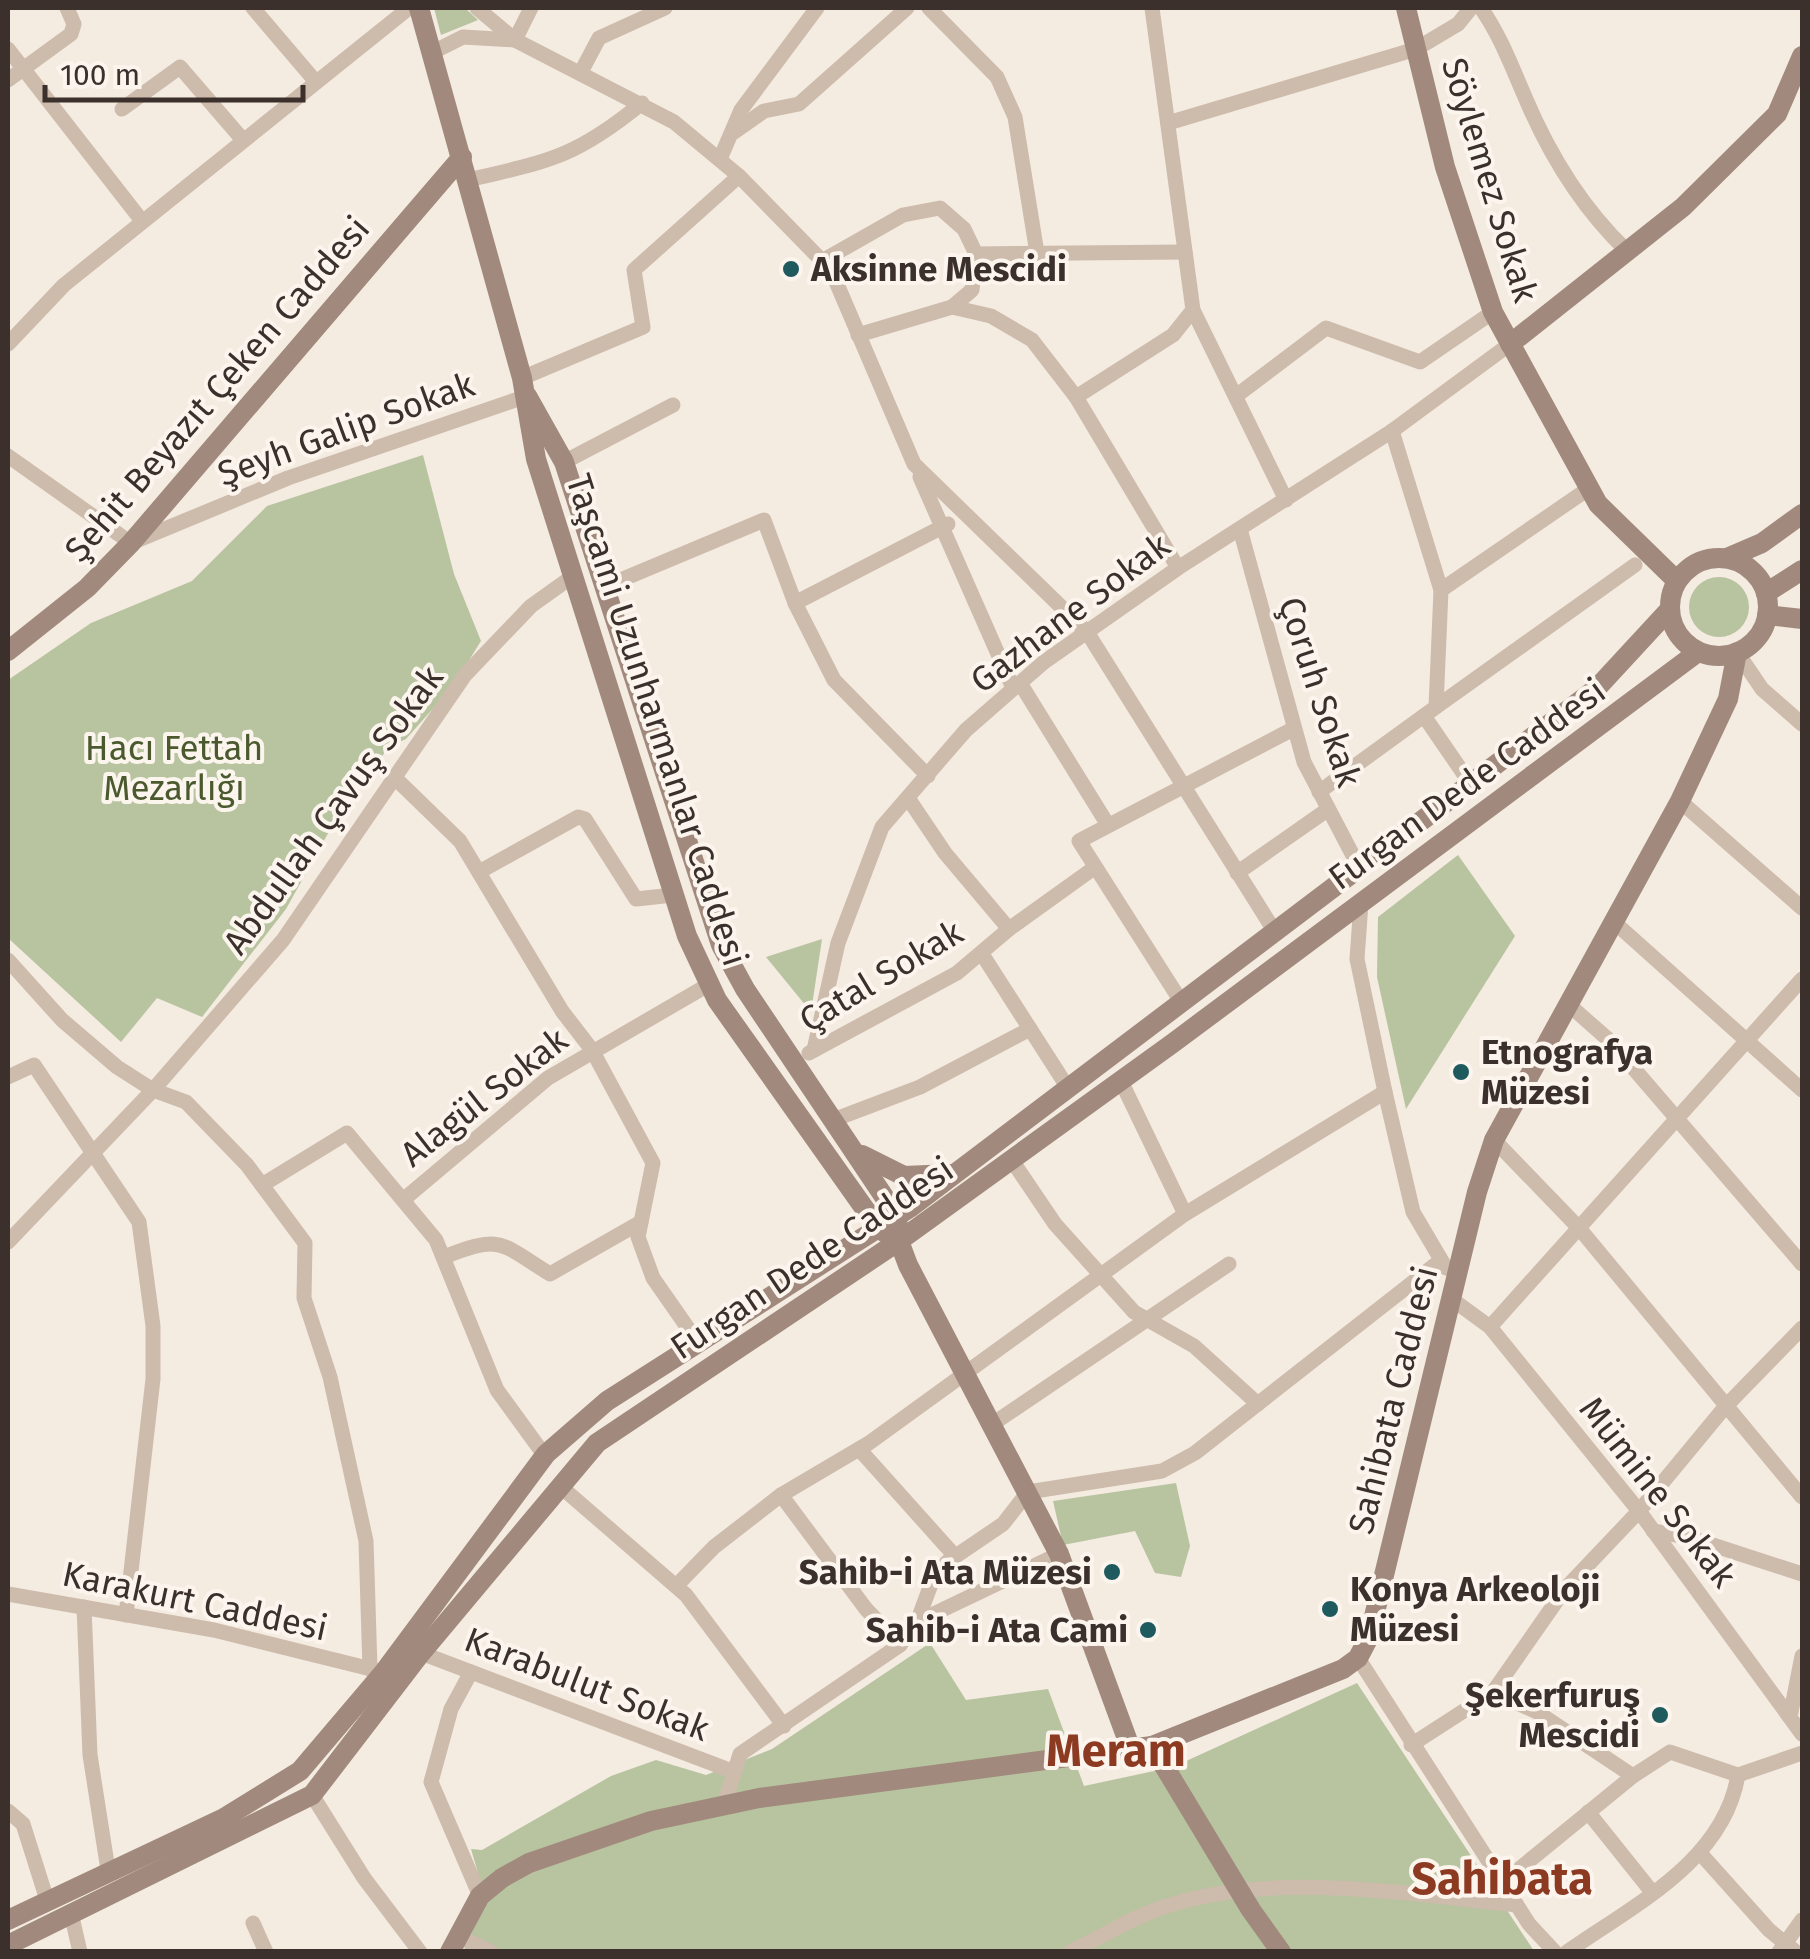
<svg xmlns="http://www.w3.org/2000/svg" width="1810" height="1959" font-family="'Fira Sans',sans-serif">
  <style>
    .green { fill: #b8c4a0 }
    .lines { fill: none; stroke-linecap: round; stroke-linejoin: round }
    .street { stroke: #cdbbac; stroke-width: 15 }
    .secondary { stroke: #a18a7d; stroke-width: 20 }
    .poi-dot { fill: #1f5a5e; stroke: #fbf5ee; stroke-width: 4 }
    .labels { text-anchor: middle; stroke-width: 8; stroke-linejoin: round; paint-order: stroke }
    .street-label { font-size: 35px; fill: #3b302b; stroke: #fbf5ee }
    .poi-label { font-size: 35px; font-weight: bold; fill: #3b302b; stroke: #fbf5ee; text-anchor: start }
    .park-label { font-size: 35px; fill: #4a5a2e; stroke: #fbf5ee }
    .district-label { font-size: 45px; font-weight: bold; fill: #8c3b22; stroke: #fbf5ee }
  </style>
  <rect width="100%" height="100%" fill="#f4ebe1"/>
  <g class="green">
    <path d="M434 8H465L478 20 441 35Z"/>
    <path d="M423 455 454 574 481 641 453 686 406 739 389 747 341 810 286 909 202 1017 157 998 121 1042 8 938V680L91 623 192 581 267 506Z"/>
    <circle cx="1719" cy="607" r="30"/>
    <path d="M1458 855 1515 936 1406 1109 1377 977 1378 917Z"/>
    <path d="M822 939 811 1012 766 957Z"/>
    <path d="M1176 1483 1190 1546 1181 1577 1155 1573 1135 1531 1063 1545 1053 1501Z"/>
    <path d="M930 1643 966 1700 1048 1689 1084 1786 1173 1767 1357 1683 1534 1951 463 1952 486 1901 471 1849 482 1850 611 1776 656 1760 706 1775 772 1749Z"/>
  </g>
  <g class="lines">
    <g class="street">
      <path d="M253 8 316 82"/>
      <path d="M477 8 515 40 674 122 739 176 831 270 914 464 1087 632 1275 932"/>
      <path d="M929 8 997 77 1015 117 1037 253"/>
      <path d="M1481 8C1501 37 1511 65 1525 97 1549 154 1583 209 1627 251"/>
      <path d="M8 49 142 221"/>
      <path d="M433 52 463 37 515 40 531 8"/>
      <path d="M581 72 599 38 665 8"/>
      <path d="M8 80 71 34 74 24 67 8"/>
      <path d="M122 109 180 67 243 140"/>
      <path d="M1168 123 1416 49 1458 24 1471 8"/>
      <path d="M734 132 764 111 799 104 907 8"/>
      <path d="M720 159 741 110 817 8"/>
      <path d="M468 180C550 161 576 157 642 103"/>
      <path d="M822 261 903 215 940 208 964 229 976 254"/>
      <path d="M952 307 972 290 976 254 1185 252"/>
      <path d="M1193 310 1286 500"/>
      <path d="M858 335 952 307 991 316 1032 340 1076 397 1178 568"/>
      <path d="M8 344 64 285 409 8"/>
      <path d="M522 378 643 327 634 270 739 176"/>
      <path d="M1236 396 1326 328 1420 362 1493 312"/>
      <path d="M1076 397 1173 335 1193 310 1152 8"/>
      <path d="M8 456 131 543 288 478 527 396"/>
      <path d="M564 462 673 405"/>
      <path d="M920 477 1013 688"/>
      <path d="M1240 529 1304 762 1359 867"/>
      <path d="M604 587 764 520 795 603 834 680 928 776"/>
      <path d="M1441 590 1588 489"/>
      <path d="M795 603 948 524"/>
      <path d="M1737 652 1762 689 1802 724"/>
      <path d="M1020 683 1108 825"/>
      <path d="M1436 707 1635 565"/>
      <path d="M1424 716 1470 783"/>
      <path d="M394 777 460 841 562 1011 592 1050 653 1163 638 1237 653 1278 699 1344"/>
      <path d="M1319 792 1436 707 1441 590 1392 431"/>
      <path d="M908 798 945 853 1009 929"/>
      <path d="M1680 801 1802 908"/>
      <path d="M479 872 578 817 585 819 636 899 673 895"/>
      <path d="M1237 873 1327 810"/>
      <path d="M1361 903 1357 959 1385 1092 1413 1212 1446 1268"/>
      <path d="M1614 922 1802 1090"/>
      <path d="M982 954 1068 1088"/>
      <path d="M8 960 62 1020 117 1067 153 1090 186 1102 247 1165 305 1243 304 1298 330 1377 366 1541 370 1669"/>
      <path d="M1182 1003 1079 841 1293 729"/>
      <path d="M1568 1004 1610 1041 1802 1264"/>
      <path d="M814 1050 838 943 882 827 966 730 1044 662 1178 568 1392 431 1510 344"/>
      <path d="M809 1053 957 973 1009 929 1094 868"/>
      <path d="M8 1077 34 1065 139 1222 153 1326V1379L126 1615"/>
      <path d="M1120 1079 1185 1214"/>
      <path d="M833 1120 920 1087 1030 1029"/>
      <path d="M1494 1140 1579 1228 1802 1497"/>
      <path d="M1011 1159 1055 1224 1134 1312 1194 1346 1258 1404"/>
      <path d="M262 1185 347 1133 436 1240 497 1390 545 1456"/>
      <path d="M403 1200 548 1078 708 985"/>
      <path d="M8 1242 153 1090 283 940 465 675 531 606 573 576"/>
      <path d="M444 1257C502 1234 500 1243 550 1274L641 1222"/>
      <path d="M1453 1300 1490 1327 1639 1511 1802 1734"/>
      <path d="M1490 1327 1802 979"/>
      <path d="M994 1423 1229 1264"/>
      <path d="M859 1449 954 1555"/>
      <path d="M560 1486 686 1595 784 1726"/>
      <path d="M781 1495 866 1609 900 1645"/>
      <path d="M1653 1531 1688 1537 1802 1574"/>
      <path d="M676 1586 714 1547 781 1495 869 1443 1185 1214 1385 1092"/>
      <path d="M8 1594 214 1630 375 1670"/>
      <path d="M84 1607 90 1755 108 1870"/>
      <path d="M917 1622 933 1579 947 1562 1003 1524 1028 1492 1162 1471 1195 1453 1440 1261"/>
      <path d="M421 1653 732 1771"/>
      <path d="M1358 1658 1529 1924 1555 1952"/>
      <path d="M471 1672 451 1709 431 1782 480 1896"/>
      <path d="M1493 1692 1537 1712 1633 1776"/>
      <path d="M1790 1717 1802 1656"/>
      <path d="M1411 1745 1493 1692 1565 1589 1639 1511 1725 1407 1802 1328"/>
      <path d="M312 1795 364 1878 420 1952"/>
      <path d="M724 1805 740 1754 900 1645 917 1622 1059 1554"/>
      <path d="M8 1811 23 1824 47 1900"/>
      <path d="M1588 1812 1652 1892"/>
      <path d="M1700 1853 1769 1930 1796 1952"/>
      <path d="M1502 1883 1633 1776 1670 1752 1738 1775 1802 1753"/>
      <path d="M71 1913 80 1952"/>
      <path d="M253 1923 266 1952"/>
      <path d="M458 1936 491 1952"/>
      <path d="M1070 1952C1102 1937 1134 1916 1167 1906 1273 1871 1408 1894 1517 1905"/>
      <path d="M1567 1952C1634 1905 1724 1861 1738 1775"/>
      <path d="M1779 1952 1802 1920"/>
    </g>
    <g class="secondary">
      <path d="M419 8 522 378 536 459 687 936 717 1000 879 1229 889 1235"/>
      <path d="M1406 8 1445 167 1493 312 1598 504 1677 581"/>
      <path d="M1510 344 1683 207 1777 114 1802 56"/>
      <path d="M527 396 564 462 721 945 745 989 897 1216 899 1241 908 1265 1059 1554 1130 1747"/>
      <path d="M1727 558 1762 543 1802 514"/>
      <circle cx="1719" cy="607" r="49"/>
      <path d="M1766 593 1802 570"/>
      <path d="M1767 615 1802 619"/>
      <path d="M8 651 87 588 131 543 462 157"/>
      <path d="M862 1155 904 1176 951 1174"/>
      <path d="M1152 1746 1251 1910 1281 1952"/>
      <path d="M8 1920 224 1818 300 1771 384 1672 546 1454 607 1401 911 1207 1597 688 1670 609"/>
      <path d="M8 1945 312 1795 421 1653 597 1443 899 1241 1173 1043 1698 652"/>
      <path d="M450 1952 480 1896 502 1878 529 1863 651 1821 759 1798 1152 1746 1343 1669 1358 1658 1369 1637 1477 1192 1494 1140 1680 801 1728 699 1737 652"/>
    </g>
  </g>
  <g class="poi-dot">
    <circle cx="791" cy="269" r="10"/>
    <circle cx="1461" cy="1072" r="10"/>
    <circle cx="1112" cy="1572" r="10"/>
    <circle cx="1330" cy="1609" r="10"/>
    <circle cx="1148" cy="1630" r="10"/>
    <circle cx="1660" cy="1715" r="10"/>
  </g>
  <g class="labels">
    <g class="street-label">
      <text transform="translate(1490 180) rotate(73)" y="12">Söylemez Sokak</text>
      <text transform="translate(217 389) rotate(-49)" y="12">Şehit Beyazıt Çeken Caddesi</text>
      <text transform="translate(346 429) rotate(-20)" y="12">Şeyh Galip Sokak</text>
      <text transform="translate(1070 613) rotate(-37)" y="12">Gazhane Sokak</text>
      <text transform="translate(1320 692) rotate(72)" y="12">Çoruh Sokak</text>
      <text transform="translate(657 720) rotate(72)" y="12">Taşcami Uzunharmanlar Caddesi</text>
      <text transform="translate(1467 784) rotate(-36)" y="12">Furgan Dede Caddesi</text>
      <text transform="translate(333 810) rotate(-54)" y="12">Abdullah Çavuş Sokak</text>
      <text transform="translate(881 976) rotate(-31)" y="12">Çatal Sokak</text>
      <text transform="translate(484 1097) rotate(-38)" y="12">Alagül Sokak</text>
      <text transform="translate(812 1258) rotate(-34)" y="12">Furgan Dede Caddesi</text>
      <text transform="translate(1393 1400) rotate(-76)" y="12">Sahibata Caddesi</text>
      <text transform="translate(1658 1492) rotate(52)" y="12">Mümine Sokak</text>
      <text transform="translate(195 1601) rotate(12)" y="12">Karakurt Caddesi</text>
      <text transform="translate(587 1684) rotate(21)" y="12">Karabulut Sokak</text>
    </g>
    <g class="poi-label">
      <text x="811" y="281">Aksinne Mescidi</text>
      <text x="1481" y="1064">Etnografya<tspan x="1481" dy="40">Müzesi</tspan></text>
      <text x="1092" y="1584" text-anchor="end">Sahib-i Ata Müzesi</text>
      <text x="1350" y="1601">Konya Arkeoloji<tspan x="1350" dy="40">Müzesi</tspan></text>
      <text x="1128" y="1642" text-anchor="end">Sahib-i Ata Cami</text>
      <text x="1640" y="1707" text-anchor="end">Şekerfuruş<tspan x="1640" dy="40">Mescidi</tspan></text>
    </g>
    <g class="park-label">
      <text x="174" y="760">Hacı Fettah<tspan x="174" dy="40">Mezarlığı</tspan></text>
    </g>
    <g class="district-label">
      <text x="1116" y="1766">Meram</text>
      <text x="1502" y="1894">Sahibata</text>
    </g>
  </g>
  <rect width="1810" height="1959" fill="none" stroke="#3b302b" stroke-width="20"/>
  <path d="M45 85v15h258v-15" fill="none" stroke="#3b302b" stroke-width="5"/>
  <text x="60" y="85" font-size="30" fill="#3b302b" stroke="#fbf5ee" stroke-width="8" paint-order="stroke">100 m</text>
</svg>
